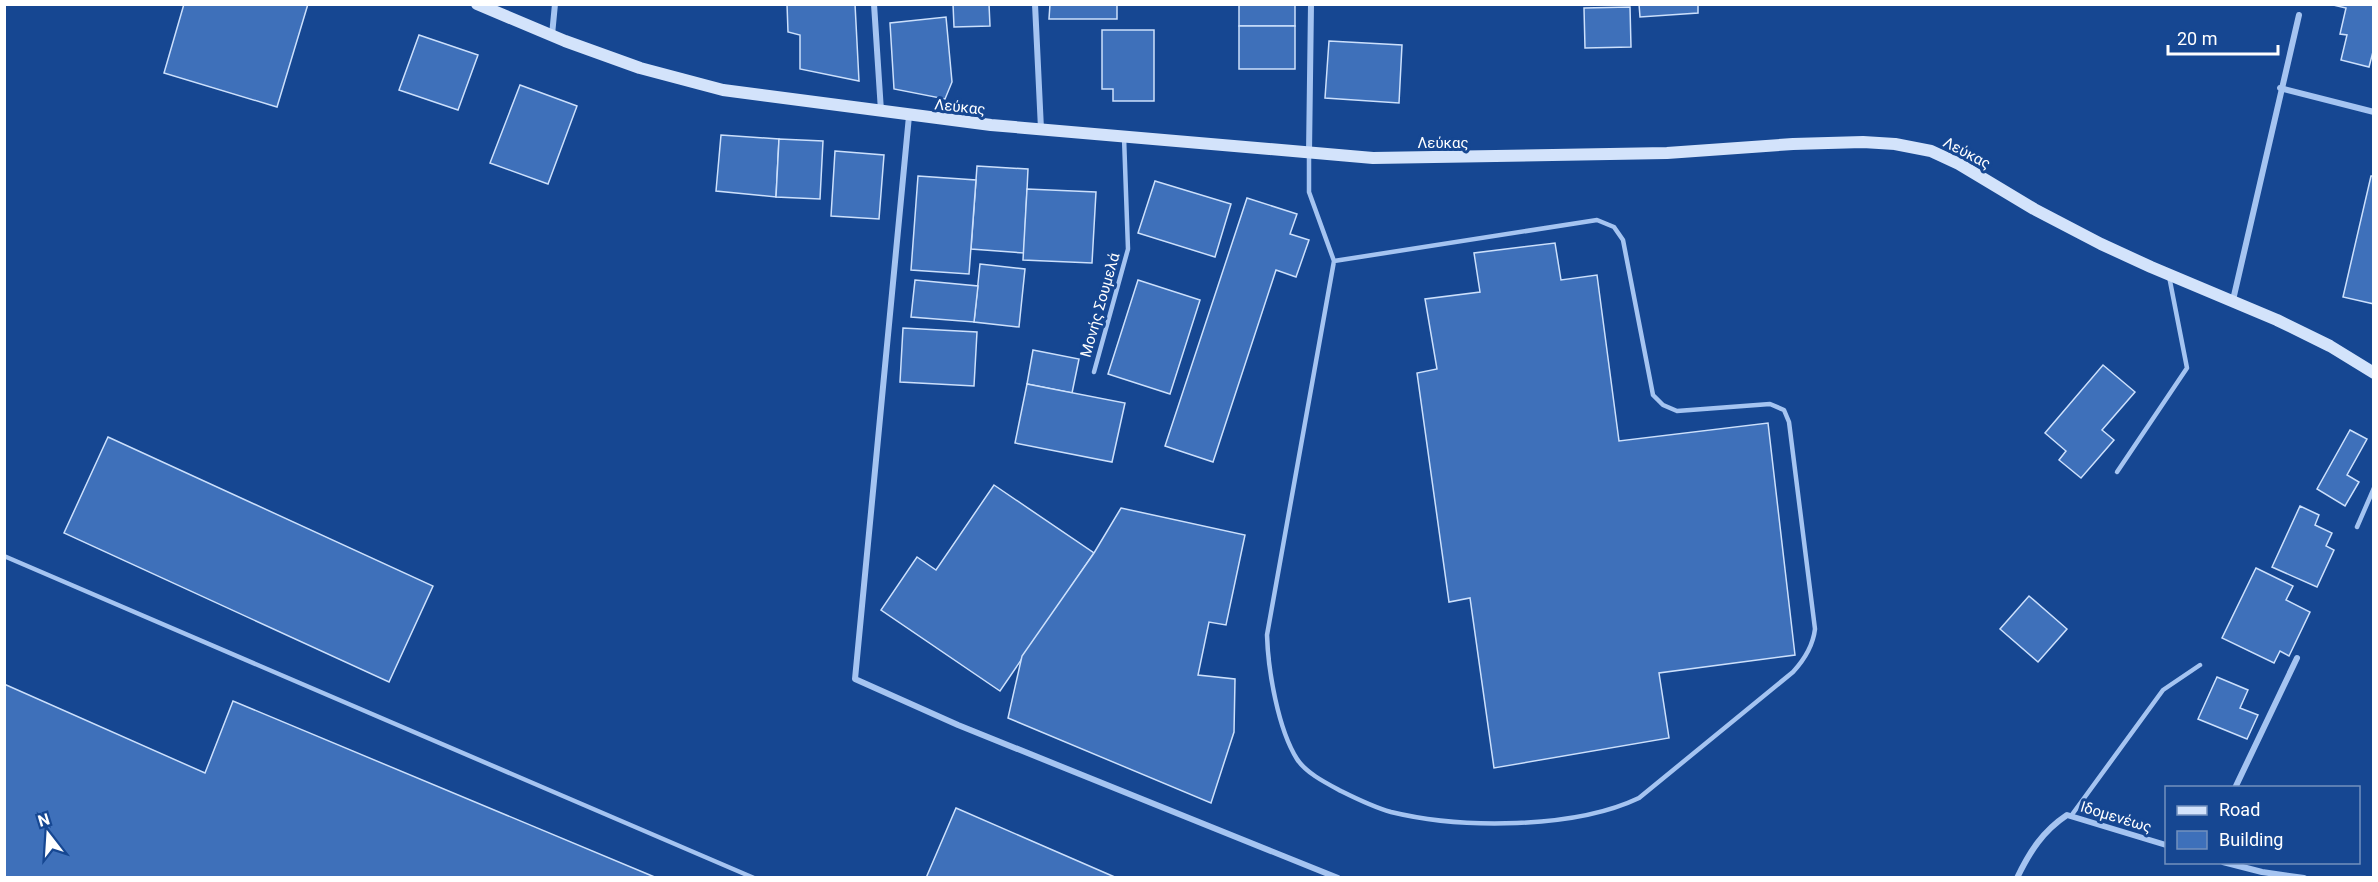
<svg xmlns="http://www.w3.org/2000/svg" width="2378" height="882" font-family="Roboto,sans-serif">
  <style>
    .building { fill: #3e70ba; stroke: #cce0fc; stroke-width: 1.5 }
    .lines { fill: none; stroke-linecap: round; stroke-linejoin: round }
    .lane { stroke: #a5c4f1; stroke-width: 4.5 }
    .street { stroke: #a5c4f1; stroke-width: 6 }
    .secondary { stroke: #d3e3fb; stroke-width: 12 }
    .labels { text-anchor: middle; stroke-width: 6; stroke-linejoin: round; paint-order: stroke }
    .street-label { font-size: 15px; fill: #fff; stroke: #164792 }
  </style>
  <rect width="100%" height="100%" fill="#164792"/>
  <g class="building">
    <path d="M184 4H308L277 107 164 73Z"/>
    <path d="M787 4H855L859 81 800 69V35L788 32Z"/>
    <path d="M953 4H989L990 26 954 27Z"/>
    <path d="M1050 4H1117V19H1049Z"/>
    <rect x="1239" y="4" width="56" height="22"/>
    <path d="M1639 4H1698V13L1640 17Z"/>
    <path d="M2329 4H2374V48L2369 67 2341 60 2347 35 2340 34 2346 8Z"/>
    <path d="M1630 7 1631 47 1585 48 1584 8Z"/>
    <path d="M946 17 952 82 945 99 894 89 890 23Z"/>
    <rect x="1239" y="26" width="56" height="43"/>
    <path d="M1102 30H1154V101H1113V89H1102Z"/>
    <path d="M419 35 478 55 458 110 399 90Z"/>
    <path d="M1329 41 1402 45 1399 103 1325 98Z"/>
    <path d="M520 85 577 106 548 184 490 163Z"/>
    <path d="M721 135 779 139 776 197 716 191Z"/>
    <path d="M779 139 823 141 820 199 776 197Z"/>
    <path d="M835 151 884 155 879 219 831 216Z"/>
    <path d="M977 166 1028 169 1024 253 971 249Z"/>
    <path d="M918 176 976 180 969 274 911 270Z"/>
    <path d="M2371 176H2374V304L2343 297Z"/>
    <path d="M1155 181 1231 204 1215 257 1138 233Z"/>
    <path d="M1027 189 1096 192 1092 263 1023 260Z"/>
    <path d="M1247 198 1297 214 1290 234 1309 240 1296 277 1276 270 1213 462 1165 446Z"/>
    <path d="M1555 243 1561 280 1597 275 1619 441 1768 423 1795 655 1659 673 1669 738 1494 768 1470 598 1449 602 1417 373 1437 369 1425 299 1480 292 1474 253Z"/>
    <path d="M980 264 1025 269 1019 327 974 322Z"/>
    <path d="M915 280 978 286 974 322 911 317Z"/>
    <path d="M1138 280 1200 300 1170 394 1108 374Z"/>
    <path d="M903 328 977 332 974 386 900 382Z"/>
    <path d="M1033 350 1079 359 1072 393 1027 384Z"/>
    <path d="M2103 365 2135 392 2102 430 2114 440 2081 478 2059 460 2066 451 2045 433Z"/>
    <path d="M1027 384 1125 403 1112 462 1015 443Z"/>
    <path d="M2350 430 2367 439 2347 475 2359 482 2345 506 2317 489Z"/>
    <path d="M108 437 433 586 389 682 64 533Z"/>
    <path d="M994 485 1094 553 1000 691 881 610 917 557 936 570Z"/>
    <path d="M2300 506 2319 515 2315 525 2332 533 2326 546 2334 550 2317 587 2272 567Z"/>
    <path d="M1121 508 1245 535 1226 625 1209 622 1198 675 1235 679 1234 732 1211 803 1008 718 1022 656 1094 553Z"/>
    <path d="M2256 568 2293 586 2286 600 2310 612 2289 656 2280 651 2274 663 2222 638Z"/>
    <path d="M2029 596 2067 629 2038 662 2000 629Z"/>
    <path d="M2217 677 2248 690 2240 708 2258 715 2247 739 2198 719Z"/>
    <path d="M4 684 205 773 233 701 657 878H4Z"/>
    <path d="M956 808 1117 878H926Z"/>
  </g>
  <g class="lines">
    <g class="lane">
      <path d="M1309 154V192L1334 261 1267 635C1268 670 1278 729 1297 759 1306 773 1326 783 1341 791 1357 799 1373 807 1391 812 1461 829 1574 829 1639 798L1793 672C1804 660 1813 646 1815 629L1789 422 1784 410 1770 404 1677 411 1663 405 1653 395 1623 240 1614 227 1597 220 1334 261"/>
      <path d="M1094 372 1128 249 1124 137"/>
      <path d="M2117 472 2187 368 2169 276"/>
      <path d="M2357 527 2374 488"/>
      <path d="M4 556 754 878"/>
      <path d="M2071 816 2163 690 2200 665"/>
    </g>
    <g class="street">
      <path d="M874 4 881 111"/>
      <path d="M1035 4 1041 129"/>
      <path d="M552 35 555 4"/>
      <path d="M2280 88 2374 112"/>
      <path d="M909 116 855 679 958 725 1338 878"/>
      <path d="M1309 153 1311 4"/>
      <path d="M2233 300 2299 15"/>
      <path d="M2235 788 2297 658"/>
      <path d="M2223 862 2262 872 2304 878"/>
      <path d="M2017 878C2030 851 2043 831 2067 815L2166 845"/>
    </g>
    <path class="secondary" d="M477 4 565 41 640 68 723 90 991 125 1373 158 1667 153 1793 144 1863 142 1895 144 1931 151 1959 164 2034 209 2101 244 2151 267 2277 320 2330 346 2374 373"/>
  </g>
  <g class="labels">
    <g class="street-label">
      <text transform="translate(960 107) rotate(6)" y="5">Λεύκας</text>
      <text x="1443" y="148">Λεύκας</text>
      <text transform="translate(1967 153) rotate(28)" y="5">Λεύκας</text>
      <text transform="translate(1100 305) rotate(-74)" y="5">Μονής Σουμελά</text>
      <text transform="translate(2116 817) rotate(17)" y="5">Ιδομενέως</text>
    </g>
  </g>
  <rect width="2378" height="882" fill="none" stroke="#ffffff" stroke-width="12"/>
  <rect x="2165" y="786" width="195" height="78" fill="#164792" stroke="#7391be" stroke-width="1.5"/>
  <rect x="2177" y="806" width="30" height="9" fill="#d3e3fb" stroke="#7391be" stroke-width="1.5"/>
  <text x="2219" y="816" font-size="18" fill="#ffffff">Road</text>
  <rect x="2177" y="831" width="30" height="18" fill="#3e70ba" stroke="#7391be" stroke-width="1.5"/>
  <text x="2219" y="846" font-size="18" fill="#ffffff">Building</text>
  <g transform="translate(48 834) rotate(343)" stroke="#164792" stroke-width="4.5" paint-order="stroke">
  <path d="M0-4.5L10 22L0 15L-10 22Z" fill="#ffffff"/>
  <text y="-9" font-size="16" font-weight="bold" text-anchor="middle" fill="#ffffff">N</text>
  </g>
  <path d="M2168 45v9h110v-9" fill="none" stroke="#ffffff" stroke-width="3"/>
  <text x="2177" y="45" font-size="18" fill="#ffffff" stroke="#164792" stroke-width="4.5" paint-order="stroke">20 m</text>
</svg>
